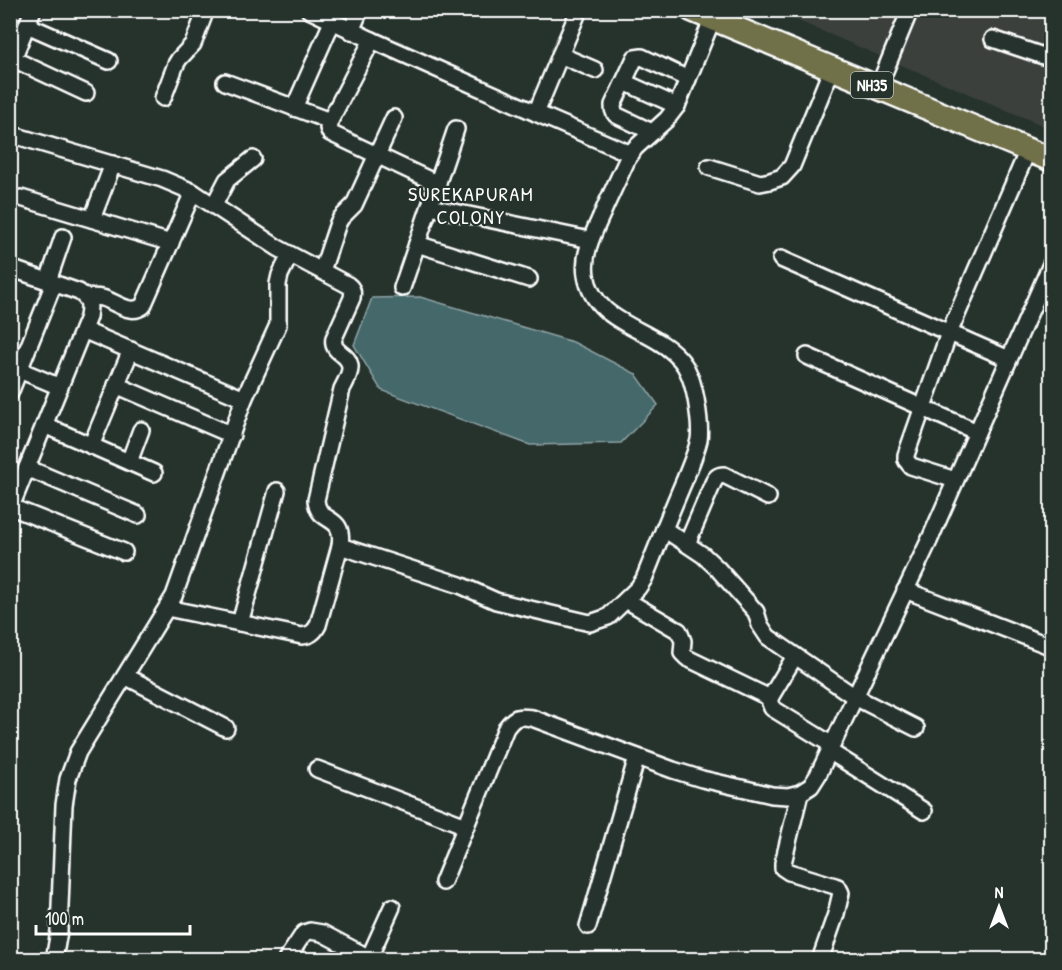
<svg xmlns="http://www.w3.org/2000/svg" width="1062" height="970" font-family="'Patrick Hand',sans-serif">
  <style>
    .built { fill: #3a403d }
    .water { fill: #44686a; stroke: #8fa4a6; stroke-width: 1.5 }
    .lines { fill: none; stroke-linecap: round; stroke-linejoin: round }
    .minor-casing { stroke: #fff; stroke-width: 20 }
    .highway-casing { stroke: #fff; stroke-width: 27 }
    .minor { stroke: #26332d; stroke-width: 15 }
    .highway { stroke: #70704a; stroke-width: 22 }
    .labels { text-anchor: middle; stroke-width: 4.5; stroke-linejoin: round; paint-order: stroke }
    .shield { fill: #26332d; stroke: #bec2c0; stroke-width: 1.5 }
    .shield-label { font-size: 16px; font-weight: bold; fill: #fff }
    .neighbourhood-label { font-size: 20px; letter-spacing: 1.5px; fill: #fff; stroke: #26332d }
  </style>
  <rect width="100%" height="100%" fill="#26332d"/>
  <filter id="ink" filterUnits="userSpaceOnUse"><feTurbulence type="fractalNoise" baseFrequency=".0167" numOctaves="2"/><feDisplacementMap in="SourceGraphic" scale="12" xChannelSelector="R" yChannelSelector="G"/><feConvolveMatrix kernelMatrix="1 2 1 2 8 2 1 2 1" color-interpolation-filters="sRGB"/></filter>
  <g filter="url(#ink)">
    <path class="built" d="M775 11H1051V129Z"/>
    <path class="water" d="M420 297 573 342 636 374 658 405 621 443 530 445 381 390 354 345 372 298Z"/>
    <g class="lines">
      <defs>
        <g id="minor">
          <path d="M309 10 372 40 536 113 579 10"/>
          <path d="M712 20 677 106 667 119 635 148 627 160C620 175 613 190 606 205 597 227 582 251 586 275 594 324 650 327 678 357 689 368 693 384 696 399 698 411 701 427 699 440 696 453 690 466 685 479 678 495 671 512 664 529L703 555 717 568 756 612 760 625 768 637 855 697 916 728"/>
          <path d="M27 25 109 61"/>
          <path d="M351 31 360 10"/>
          <path d="M993 39 1052 59"/>
          <path d="M372 40 330 121 328 128 330 133 438 184"/>
          <path d="M560 55 595 70"/>
          <path d="M10 58 13 59 33 10"/>
          <path d="M13 59 86 93"/>
          <path d="M225 82 330 121"/>
          <path d="M624 82 677 106"/>
          <path d="M878 88 910 10"/>
          <path d="M163 98 176 64 179 59 193 44 206 10"/>
          <path d="M294 108 332 22"/>
          <path d="M536 113 631 154"/>
          <path d="M652 132 616 115C613 112 613 109 613 105L635 58 642 57 688 79"/>
          <path d="M10 134 162 179 193 192 278 248 348 285C353 289 353 292 352 298L334 338C331 354 348 352 350 366 351 373 345 383 342 389L316 500C318 526 345 512 340 546L460 585 496 601 590 623 608 617 638 588 644 579 664 529"/>
          <path d="M709 167 760 183 770 181 782 177 792 166 832 68"/>
          <path d="M21 198 171 243"/>
          <path d="M214 205 227 180 253 159"/>
          <path d="M430 207 590 240"/>
          <path d="M92 219 113 164"/>
          <path d="M417 244 529 279"/>
          <path d="M781 259 1009 359"/>
          <path d="M10 268 79 292C90 300 90 304 88 317L11 507 124 552"/>
          <path d="M322 271 338 223 341 218 354 205 394 118"/>
          <path d="M48 281 63 237"/>
          <path d="M402 288 456 129"/>
          <path d="M87 298C92 297 97 297 102 298 115 301 130 316 143 306L193 192"/>
          <path d="M83 330 244 399"/>
          <path d="M807 356 977 432"/>
          <path d="M10 366 60 387"/>
          <path d="M116 385 232 435"/>
          <path d="M10 393 54 283"/>
          <path d="M44 425 154 473"/>
          <path d="M91 446 131 350"/>
          <path d="M129 462 141 430"/>
          <path d="M27 468 138 515"/>
          <path d="M955 480 911 466 906 460V455L949 333 1028 150"/>
          <path d="M687 544 713 483C716 477 718 475 724 475L768 497"/>
          <path d="M905 590 1052 647"/>
          <path d="M626 600 679 631 683 641 682 653 687 658 770 698"/>
          <path d="M167 608 302 636C310 635 314 633 318 625L340 546"/>
          <path d="M240 623 277 491"/>
          <path d="M795 656 770 698V703L772 708 832 745"/>
          <path d="M125 676 226 728"/>
          <path d="M829 751 924 811"/>
          <path d="M317 769 466 826"/>
          <path d="M800 793 783 863V868L789 872 835 886 838 887 841 893 836 914 820 960"/>
          <path d="M443 882 506 728C515 716 518 716 532 718L673 770 702 779 772 795 788 796 800 793 811 786 818 775 929 541 1052 262"/>
          <path d="M588 926 637 757"/>
          <path d="M369 958 392 907"/>
          <path d="M54 960 59 931 64 805 68 779 78 752 174 596 244 399 278 325V284L280 275 290 255"/>
          <path d="M286 960 304 933 310 931 322 933 373 960"/>
        </g>
        <path id="highway" d="M692 10 1052 160"/>
      </defs>
      <use href="#minor" class="minor-casing"/>
      <use href="#highway" class="highway-casing"/>
      <use href="#minor" class="minor"/>
      <use href="#highway" class="highway"/>
    </g>
  </g>
  <g class="labels">
    <rect class="shield" x="851" y="72" width="42" height="26" rx="4.5"/>
    <g class="shield-label">
      <text x="872" y="91">NH35</text>
    </g>
    <g class="neighbourhood-label">
      <text x="471" y="201">SUREKAPURAM<tspan x="471" dy="23">COLONY</tspan></text>
    </g>
  </g>
  <rect width="1062" height="970" fill="none" stroke="#26332d" stroke-width="36"/>
  <rect x="18" y="18" width="1026" height="934" fill="none" stroke="#fff" stroke-width="2" filter="url(#ink)"/>
  <g transform="translate(999 907)" stroke="#26332d" stroke-width="4.5" paint-order="stroke">
  <path d="M0-4.5L10 22L0 15L-10 22Z" fill="#ffffff"/>
  <text y="-9" font-size="16" font-weight="bold" text-anchor="middle" fill="#ffffff">N</text>
  </g>
  <path d="M36 925v9h154v-9" fill="none" stroke="#ffffff" stroke-width="3"/>
  <text x="45" y="925" font-size="18" fill="#ffffff" stroke="#26332d" stroke-width="4.5" paint-order="stroke">100 m</text>
</svg>
